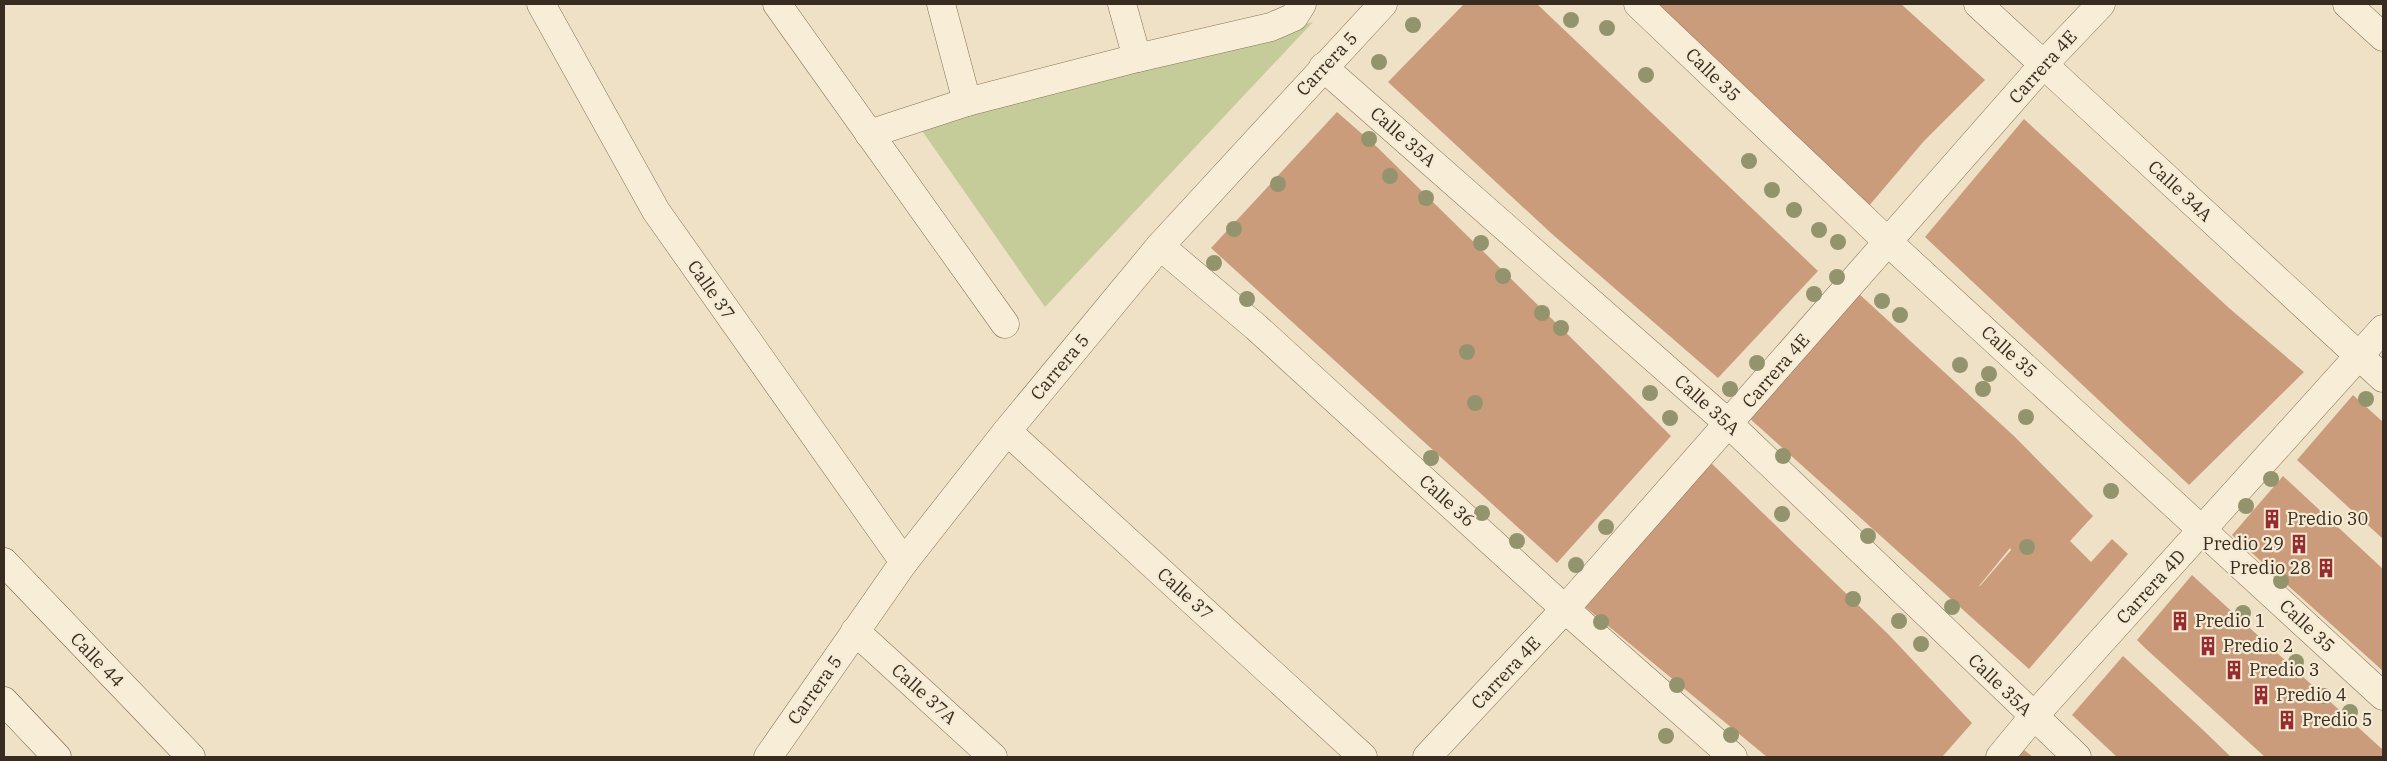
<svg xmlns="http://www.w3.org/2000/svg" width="2387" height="761" font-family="'IBM Plex Serif',serif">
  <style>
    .green { fill: #c6cc99 }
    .building { fill: #cb9c7b; fill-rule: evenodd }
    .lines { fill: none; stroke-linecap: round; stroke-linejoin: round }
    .minor-casing { stroke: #88735b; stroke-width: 29 }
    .tertiary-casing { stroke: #88735b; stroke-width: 29 }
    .secondary-casing { stroke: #6a543e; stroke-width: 29 }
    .minor { stroke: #f8eed8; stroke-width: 28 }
    .tertiary { stroke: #f8eed8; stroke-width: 28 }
    .secondary { stroke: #f8eed8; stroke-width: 28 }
    .tree { fill: #93946e }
    .labels { text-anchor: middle; stroke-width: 4.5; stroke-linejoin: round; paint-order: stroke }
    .street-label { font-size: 18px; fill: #382b1f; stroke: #f5ebd4 }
    .poi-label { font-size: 18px; fill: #382b1f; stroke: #f5ebd4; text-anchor: start }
  </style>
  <rect width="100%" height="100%" fill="#eee1c5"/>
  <path class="green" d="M1313 22 1045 307 918 125Z"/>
  <g class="building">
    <path d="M1464 4H1537L1818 271 1718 378 1552 234 1388 82Z"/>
    <path d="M1647 4H1901L1985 80 1924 141 1868 207Z"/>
    <path d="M1337 112 1377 147 1671 436 1557 563 1211 248Z"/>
    <path d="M2024 119 2229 308 2304 372 2189 485 1925 237Z"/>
    <path d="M1858 293 2015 437 2093 516 2070 541 2091 562 2112 539 2128 554 2029 669 1748 417ZM2010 548 2011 550 1980 586H1979Z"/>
    <path d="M2353 395 2383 422V539L2297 460Z"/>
    <path d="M1707 459 1888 634 1972 723 1942 757H1767L1578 601Z"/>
    <path d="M2283 476 2383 569V671L2232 535Z"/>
    <path d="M2192 575 2383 750V757H2265L2145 648 2137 640Z"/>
    <path d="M2123 656 2203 730 2231 757H2117L2072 715Z"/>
    <path d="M2024 750 2033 757H2018Z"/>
  </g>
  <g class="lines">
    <defs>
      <g id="minor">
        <path d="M541 4 656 211 904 562"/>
        <path d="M777 4 1005 324"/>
        <path d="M941 4 967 102"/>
        <path d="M1122 4 1137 58"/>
        <path d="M1638 4 1888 242 2383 696"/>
        <path d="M1978 4 2383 378"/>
        <path d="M2347 4 2383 37"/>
        <path d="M1323 67 1729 424 2077 757"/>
        <path d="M869 134 967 102 1137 58 1271 27 1294 17 1302 4"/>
        <path d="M1160 246 1256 327 1565 609 1733 757"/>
        <path d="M1007 431 1363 757"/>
        <path d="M855 631 993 757"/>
        <path d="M1427 757 1565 609 2043 65 2101 4"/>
        <path d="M2000 757 2033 717 2383 329"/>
      </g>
      <path id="tertiary" d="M768 757 904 562 1007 431 1160 246 1383 4"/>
      <g id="secondary">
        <path d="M4 562 191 757"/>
        <path d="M4 701 57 757"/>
      </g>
    </defs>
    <use href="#minor" class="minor-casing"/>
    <use href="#tertiary" class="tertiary-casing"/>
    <use href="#secondary" class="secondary-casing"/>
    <use href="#minor" class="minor"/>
    <use href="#tertiary" class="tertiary"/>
    <use href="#secondary" class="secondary"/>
  </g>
  <g class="tree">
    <circle cx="1571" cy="20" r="8"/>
    <circle cx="1413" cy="25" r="8"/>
    <circle cx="1607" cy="28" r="8"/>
    <circle cx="1379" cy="62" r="8"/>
    <circle cx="1646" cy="75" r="8"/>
    <circle cx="1369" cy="139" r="8"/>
    <circle cx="1749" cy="161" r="8"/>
    <circle cx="1390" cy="176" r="8"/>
    <circle cx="1278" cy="184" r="8"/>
    <circle cx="1772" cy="190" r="8"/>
    <circle cx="1426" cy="198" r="8"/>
    <circle cx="1794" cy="210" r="8"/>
    <circle cx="1234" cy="229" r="8"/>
    <circle cx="1819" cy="230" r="8"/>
    <circle cx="1838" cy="242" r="8"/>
    <circle cx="1481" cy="243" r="8"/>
    <circle cx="1214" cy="263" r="8"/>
    <circle cx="1503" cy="276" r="8"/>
    <circle cx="1837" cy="277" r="8"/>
    <circle cx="1814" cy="294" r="8"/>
    <circle cx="1247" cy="299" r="8"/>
    <circle cx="1882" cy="301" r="8"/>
    <circle cx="1542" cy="313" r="8"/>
    <circle cx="1900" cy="315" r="8"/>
    <circle cx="1561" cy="328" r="8"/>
    <circle cx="1467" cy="352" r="8"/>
    <circle cx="1757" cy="363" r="8"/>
    <circle cx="1960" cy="365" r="8"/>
    <circle cx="1989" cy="374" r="8"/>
    <circle cx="1730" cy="389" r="8"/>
    <circle cx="1983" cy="389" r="8"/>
    <circle cx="1650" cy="393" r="8"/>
    <circle cx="2366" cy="399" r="8"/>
    <circle cx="1475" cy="403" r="8"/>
    <circle cx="2026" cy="417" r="8"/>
    <circle cx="1670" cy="418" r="8"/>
    <circle cx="1783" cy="456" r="8"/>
    <circle cx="1431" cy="458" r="8"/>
    <circle cx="2271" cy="479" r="8"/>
    <circle cx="2111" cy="491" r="8"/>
    <circle cx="2246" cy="506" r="8"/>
    <circle cx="1482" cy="513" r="8"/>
    <circle cx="1782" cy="514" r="8"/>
    <circle cx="1606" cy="527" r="8"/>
    <circle cx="1868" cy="536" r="8"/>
    <circle cx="1517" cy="541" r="8"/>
    <circle cx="2027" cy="547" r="8"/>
    <circle cx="1576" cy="565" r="8"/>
    <circle cx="2281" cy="581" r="8"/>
    <circle cx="1853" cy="599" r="8"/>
    <circle cx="1952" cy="607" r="8"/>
    <circle cx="2243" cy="613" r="8"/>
    <circle cx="1899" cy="621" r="8"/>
    <circle cx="1601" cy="622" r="8"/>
    <circle cx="1921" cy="644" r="8"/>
    <circle cx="2296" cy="662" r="8"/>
    <circle cx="1677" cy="685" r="8"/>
    <circle cx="2324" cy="696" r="8"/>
    <circle cx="2350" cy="712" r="8"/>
    <circle cx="1731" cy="735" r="8"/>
    <circle cx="1666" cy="736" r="8"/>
  </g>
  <defs>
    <symbol id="building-bare" viewBox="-9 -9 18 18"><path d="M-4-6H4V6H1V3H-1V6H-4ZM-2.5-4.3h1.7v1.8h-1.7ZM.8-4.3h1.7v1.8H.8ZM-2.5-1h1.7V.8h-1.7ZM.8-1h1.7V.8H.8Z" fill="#962c2e" stroke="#f5ebd4" stroke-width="2.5" paint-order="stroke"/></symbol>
  </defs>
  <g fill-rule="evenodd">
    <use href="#building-bare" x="2258" y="505" width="28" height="28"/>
    <use href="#building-bare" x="2285" y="530" width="28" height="28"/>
    <use href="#building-bare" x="2312" y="554" width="28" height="28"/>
    <use href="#building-bare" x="2166" y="607" width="28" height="28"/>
    <use href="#building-bare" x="2194" y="632" width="28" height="28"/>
    <use href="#building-bare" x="2220" y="656" width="28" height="28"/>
    <use href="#building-bare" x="2247" y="681" width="28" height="28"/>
    <use href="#building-bare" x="2273" y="706" width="28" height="28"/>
  </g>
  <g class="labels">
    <g class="street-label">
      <text transform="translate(1327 64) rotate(-47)" y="6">Carrera 5</text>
      <text transform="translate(2043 67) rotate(-48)" y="6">Carrera 4E</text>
      <text transform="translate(1713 75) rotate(44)" y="6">Calle 35</text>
      <text transform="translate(1403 137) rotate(41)" y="6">Calle 35A</text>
      <text transform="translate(2180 191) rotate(43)" y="6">Calle 34A</text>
      <text transform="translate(711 290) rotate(55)" y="6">Calle 37</text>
      <text transform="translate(2009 352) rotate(42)" y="6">Calle 35</text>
      <text transform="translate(1060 367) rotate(-50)" y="6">Carrera 5</text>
      <text transform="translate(1776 371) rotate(-49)" y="6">Carrera 4E</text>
      <text transform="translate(1707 405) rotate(42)" y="6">Calle 35A</text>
      <text transform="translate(1447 501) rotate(42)" y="6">Calle 36</text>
      <text transform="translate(2151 587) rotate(-48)" y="6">Carrera 4D</text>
      <text transform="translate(1185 594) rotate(42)" y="6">Calle 37</text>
      <text transform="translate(2307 626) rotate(43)" y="6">Calle 35</text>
      <text transform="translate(97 660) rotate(46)" y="6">Calle 44</text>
      <text transform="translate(1506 673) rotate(-47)" y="6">Carrera 4E</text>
      <text transform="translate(2000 685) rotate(44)" y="6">Calle 35A</text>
      <text transform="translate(815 690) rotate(-55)" y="6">Carrera 5</text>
      <text transform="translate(924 694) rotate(42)" y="6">Calle 37A</text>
    </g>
    <g class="poi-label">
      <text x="2287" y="525">Predio 30</text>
      <text x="2284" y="550" text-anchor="end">Predio 29</text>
      <text x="2311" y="574" text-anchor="end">Predio 28</text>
      <text x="2195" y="627">Predio 1</text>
      <text x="2223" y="652">Predio 2</text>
      <text x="2249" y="676">Predio 3</text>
      <text x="2276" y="701">Predio 4</text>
      <text x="2302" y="726">Predio 5</text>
    </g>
  </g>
  <rect width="2387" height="761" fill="none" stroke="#382b1f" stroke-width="10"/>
</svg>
